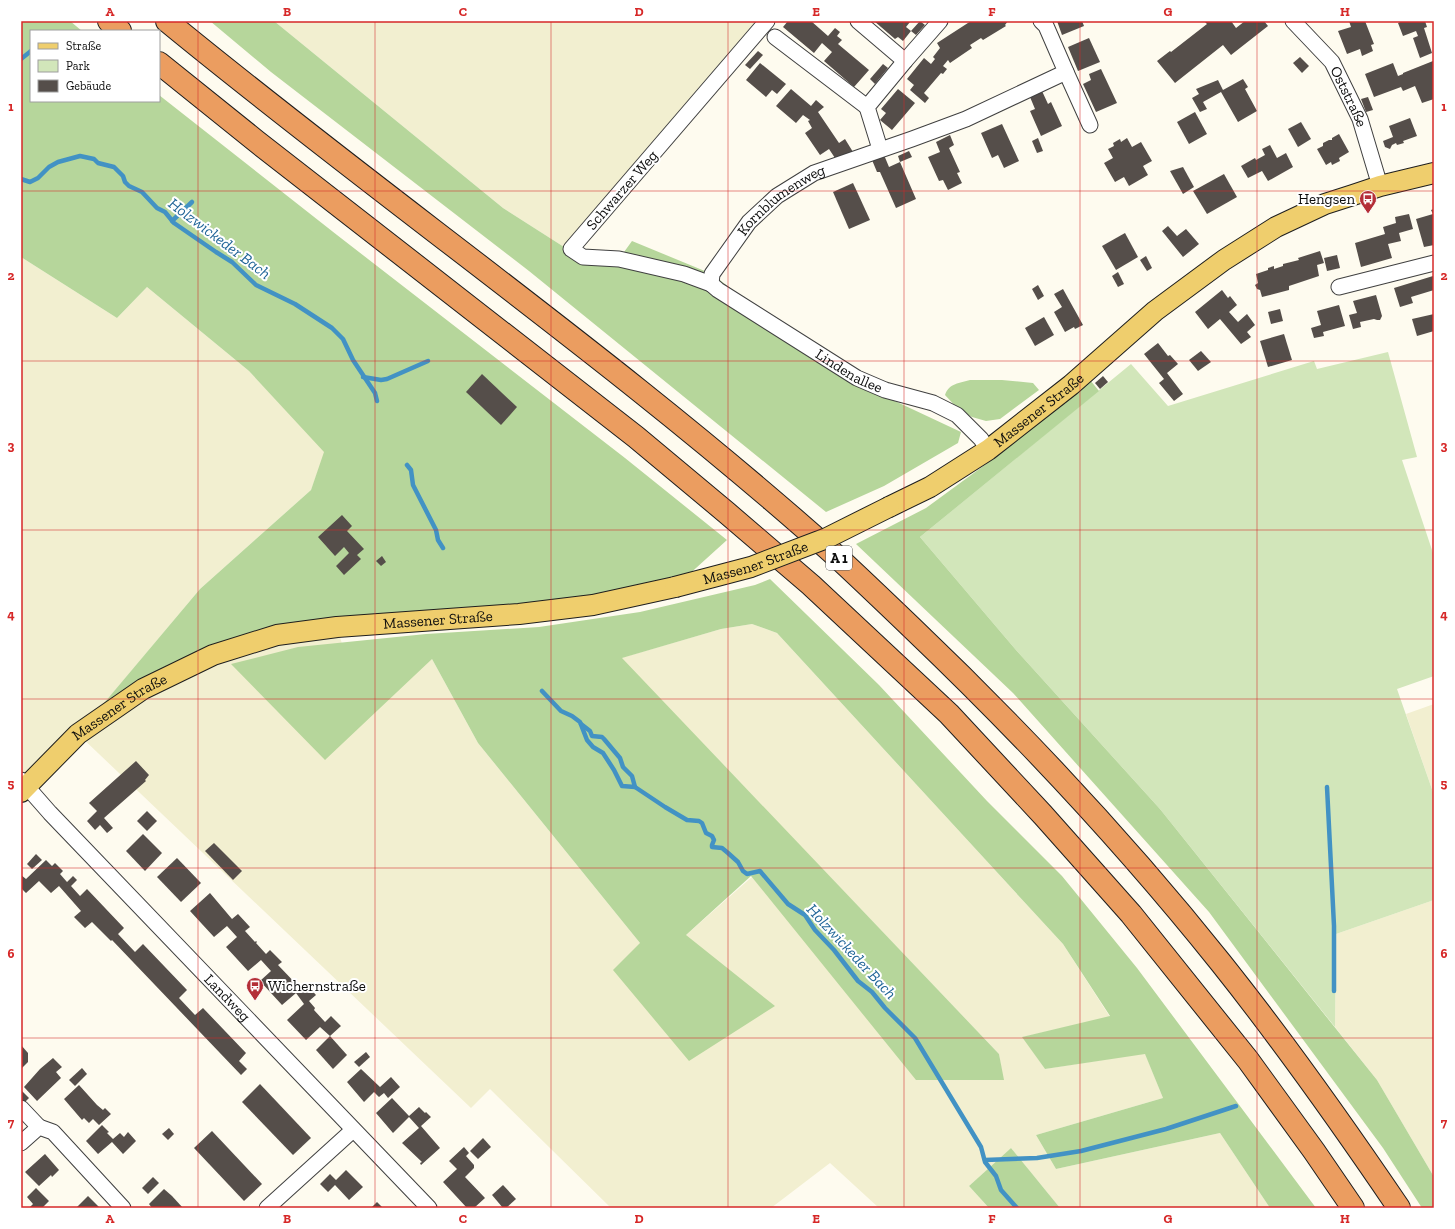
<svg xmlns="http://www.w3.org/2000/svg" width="1455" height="1229" font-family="'Zilla Slab',serif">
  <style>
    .farmland { fill: #f2efd0 }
    .green { fill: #d2e6ba }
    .forest { fill: #b6d69b }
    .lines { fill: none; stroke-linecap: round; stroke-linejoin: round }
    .stream { stroke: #4292c4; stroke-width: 4.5 }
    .building { fill: #554e4a }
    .minor-casing { stroke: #404040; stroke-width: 17 }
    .major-casing { stroke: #1e1e1e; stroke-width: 22 }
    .highway-casing { stroke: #1e1e1e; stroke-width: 24 }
    .minor { stroke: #fff; stroke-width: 15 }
    .major { stroke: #efce6d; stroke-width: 20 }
    .highway { stroke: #eb9d60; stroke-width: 22 }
    .major-bridge-casing { stroke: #1e1e1e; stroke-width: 22; stroke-linecap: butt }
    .major-bridge { stroke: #efce6d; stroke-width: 20 }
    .grid { fill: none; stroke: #d62828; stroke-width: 1; stroke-opacity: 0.55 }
    .labels { text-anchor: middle; stroke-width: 4; stroke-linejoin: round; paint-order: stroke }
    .shield { fill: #fff; stroke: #565656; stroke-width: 1 }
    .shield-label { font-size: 14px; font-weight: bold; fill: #0d0d0d }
    .street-label { font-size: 15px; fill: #0d0d0d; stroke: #fff }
    .poi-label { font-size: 15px; fill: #0d0d0d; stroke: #fff; text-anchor: end }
    .water-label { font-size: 16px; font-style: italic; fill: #1f6497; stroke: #fff }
    .neatline { fill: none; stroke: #d62828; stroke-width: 1.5 }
    .grid-label { font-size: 13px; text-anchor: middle; font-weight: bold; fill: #d62828 }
  </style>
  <rect width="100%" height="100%" fill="#fefbef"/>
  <g class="farmland">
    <path d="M274 21H766L571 249 564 247 503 208Z"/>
    <path d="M21 257 117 318 147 287 249 371 325 452 311 490 200 589 80 732 213 655 337 627 345 654 432 659 478 743 640 943 686 935 753 876 1003 1080 999 1054 621 658 721 629 752 624 777 633 1063 944 1110 1017 1023 1037 1045 1069 1145 1053 1163 1098 1036 1135 1056 1169 1220 1133 1270 1208H1060L1011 1148 969 1186 989 1208H879L830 1163 771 1208H611L490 1089 471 1108 78 734 21 780Z"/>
    <path d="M1434 704V795L1406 714Z"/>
    <path d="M1434 900V1177L1377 1080 1335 1027 1336 934Z"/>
  </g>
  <path class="green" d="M1388 352 1417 457 1402 460 1434 556V676L1397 689 1434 795V900L1336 934 1335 1027 1160 809 1016 650 920 537 1131 364 1168 406 1314 361 1317 369Z"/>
  <g class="forest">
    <path d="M21 21H70L82 31H31V101H159V95L337 235 625 458 727 540 675 587 438 620 213 655 78 734 200 589 311 490 324 452 249 371 147 287 117 318 21 257Z"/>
    <path d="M210 21H274L503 208 564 247 619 259 632 241 712 274 848 379 961 432 958 443 884 486 826 512 529 271 271 72Z"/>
    <path d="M970 380H1002L1033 383 1039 390 1000 419 986 421 972 417 959 410 945 395C949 383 960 383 970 380Z"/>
    <path d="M1090 380 1099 391 920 537 1016 650 1160 809 1377 1080 1434 1177V1208H1422L1383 1148 1209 912 1013 693 856 544 926 508 997 456Z"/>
    <path d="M770 579 879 685 987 801 1062 876 1137 968 1316 1208H1270L1220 1133 1056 1169 1036 1135 1163 1098 1145 1054 1045 1069 1022 1037 1110 1016 1063 944 777 633 752 624 721 629 622 658 999 1054 1004 1080H916L751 876 686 935 775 1006 689 1061 613 970 640 943 478 743 432 659 325 760 231 664 298 647 426 634 539 627 640 612 755 585Z"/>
    <path d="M1011 1148 1060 1208H989L969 1186Z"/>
  </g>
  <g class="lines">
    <g class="stream">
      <path d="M21 59 31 51"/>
      <path d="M21 179 30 182 38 178 49 167 58 162 80 156 94 159 98 163 114 167 123 176 125 182 129 186 142 192 157 208 165 212 174 223 216 252 232 262 256 285 295 304 332 328 343 339 353 360 375 393 377 401"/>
      <path d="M172 221 192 202"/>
      <path d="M363 377 381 380 387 379 428 361"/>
      <path d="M407 465 411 470 413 485 436 530 438 540 443 548"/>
      <path d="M542 691 561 711 572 716 580 722 587 740 593 747 603 753 614 770 622 786 635 787 665 807 687 820 699 821 702 823 706 833 712 836 714 840 712 845V847L722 848 728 853 738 862 743 871 747 874 760 871 788 904 805 915 815 930 834 950 858 981 872 992 885 1008 915 1038 981 1147 985 1162 996 1176 1001 1190 1017 1208"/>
      <path d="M581 724 590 731 592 736 602 737 604 739 620 758 623 767 632 776 635 787"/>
      <path d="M1327 787 1334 926V991"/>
      <path d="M985 1160 1037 1158 1081 1151 1166 1129 1236 1106"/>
    </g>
  </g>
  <g class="building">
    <path d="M788 21H811L828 36 835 28 840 32 837 36 842 40 838 44 869 70 854 87 824 61 832 52 822 43 814 53 783 27Z"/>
    <path d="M874 21H908L910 22 906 27 911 31 920 21 925 25 916 35 911 31 903 41 898 37 895 39Z"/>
    <path d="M971 21H1008L1005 25 1006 26 983 40 981 38 970 45 972 48 950 63 948 60 943 66 947 69 943 74 941 73 924 93 929 98 925 103 910 90 914 85 907 79 924 58 931 64 935 59 933 57 940 48 937 43Z"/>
    <path d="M1057 21H1082L1084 26 1062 35Z"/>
    <path d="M1204 21H1231L1236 28 1245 21H1264L1268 26 1231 55 1223 45 1175 83 1157 61 1170 51 1171 52 1207 24Z"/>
    <path d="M1349 21H1365L1374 44 1371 45 1373 51 1362 56 1360 49 1347 54 1338 31 1351 27Z"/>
    <path d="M1402 21H1425L1427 27 1424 28 1432 53 1420 58 1413 38 1418 36 1416 31 1403 36 1398 23Z"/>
    <path d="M1089 38 1100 62 1078 71 1068 47Z"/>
    <path d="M758 51 763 55 750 69 745 65Z"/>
    <path d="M1300 57 1309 66 1302 73 1293 63Z"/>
    <path d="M1433 61 1434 65V99L1422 103 1415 86 1403 91 1401 87 1374 97 1365 74 1393 63 1398 76 1403 74V73Z"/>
    <path d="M760 63 786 84 777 94 772 90 766 97 746 80Z"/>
    <path d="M883 64 888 68 875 84 870 79Z"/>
    <path d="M1101 69 1117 103 1096 112 1083 84 1091 80 1089 74Z"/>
    <path d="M1243 79 1248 87 1245 89 1257 111 1238 122 1221 92 1203 102 1207 109 1200 112 1192 98 1199 94 1196 89 1218 80 1223 90Z"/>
    <path d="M791 89 811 106 816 100 824 107 818 112 839 143 845 139 853 152 835 158 829 149 820 155 805 133 812 128 808 121 810 120 803 115 796 123 776 106Z"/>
    <path d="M898 89 915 103 892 130 880 120 886 113 881 109Z"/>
    <path d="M1042 91 1048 104 1051 102 1062 126 1041 136 1030 111 1035 109 1030 97Z"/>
    <path d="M1368 97 1373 110 1366 112 1361 99Z"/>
    <path d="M1195 112 1207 134 1189 144 1177 122Z"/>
    <path d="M1410 118 1417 136 1403 141 1404 143 1397 145 1396 143 1392 145 1390 149 1385 147 1383 141 1393 137 1389 126Z"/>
    <path d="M1301 122 1311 139 1298 147 1288 129Z"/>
    <path d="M1002 124 1019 161 1004 168 998 155 992 158 981 133Z"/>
    <path d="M1339 134 1349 152 1339 158 1340 161 1332 165 1331 162 1326 165 1317 149 1323 146V143L1329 140H1332V138Z"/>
    <path d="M950 135 954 145 949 148 960 172 957 173 962 183 948 190 943 180 939 181 928 157 940 152 936 142Z"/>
    <path d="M1038 138 1043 151 1037 153 1032 141Z"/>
    <path d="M1127 138 1132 147 1141 142 1152 161 1143 166 1148 175 1129 186 1124 177 1115 182 1104 163 1113 158 1108 149 1114 146 1113 143 1120 139 1121 142Z"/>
    <path d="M1270 145 1277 158 1286 153 1293 167 1268 181 1262 171 1248 178 1241 166 1255 158 1256 160 1265 155 1262 149Z"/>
    <path d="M909 151 912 157 900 162 898 156Z"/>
    <path d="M884 155 889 167 900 162 916 199 896 208 880 172H877L872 160Z"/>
    <path d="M1183 167 1194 187 1183 194 1170 171Z"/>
    <path d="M1224 174 1237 197 1207 214 1193 191Z"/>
    <path d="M853 183 870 220 849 229 833 192Z"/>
    <path d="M1434 209V245L1424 247 1416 219 1433 214 1431 210Z"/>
    <path d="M1409 214 1413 229 1399 233 1401 241 1388 244 1392 258 1361 267 1355 243 1385 234 1383 227 1396 223 1395 217Z"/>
    <path d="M1168 226 1177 236 1186 229 1199 244 1183 257 1162 231Z"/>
    <path d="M1125 233 1138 257 1116 270 1102 246Z"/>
    <path d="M1320 251 1324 263 1317 265 1319 276 1289 286V290L1262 297 1260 290 1257 289 1255 285 1258 283 1256 274 1268 270V268L1274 266V269L1283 266V264L1299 260 1298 258Z"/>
    <path d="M1337 255 1340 268 1327 271 1324 258Z"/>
    <path d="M1146 256 1152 268 1147 271 1140 260Z"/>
    <path d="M1118 272 1124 284 1118 287 1112 276Z"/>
    <path d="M1433 276 1434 290 1411 297 1413 303 1400 307 1394 288Z"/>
    <path d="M1038 285 1044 296 1038 300 1032 289Z"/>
    <path d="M1063 289 1083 325 1075 329 1074 327 1065 332 1054 312 1062 307 1054 294Z"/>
    <path d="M1222 290 1228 298 1230 296 1237 305 1229 312 1238 322 1247 314 1255 325 1247 332 1251 337 1241 344 1220 319 1208 329 1195 312Z"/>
    <path d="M1376 295 1382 316 1380 320H1377L1374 319 1360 322 1361 327 1353 329 1349 315 1357 313 1353 301Z"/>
    <path d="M1339 305 1345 326 1323 332 1324 336 1314 338 1311 328 1321 325 1317 311Z"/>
    <path d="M1280 309 1283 321 1271 324 1268 312Z"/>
    <path d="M1434 314V331L1417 336 1412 319Z"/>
    <path d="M1044 317 1054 335 1035 346 1025 328Z"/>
    <path d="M1284 334 1292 360 1268 367 1260 341Z"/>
    <path d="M1158 343 1168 356 1170 355 1178 364 1167 373 1183 394 1174 401 1159 383 1164 379 1144 354Z"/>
    <path d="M1201 351 1211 362 1198 371 1189 360Z"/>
    <path d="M482 374 517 407 501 425 466 392Z"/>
    <path d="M1103 376 1108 382 1100 389 1095 383Z"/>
    <path d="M342 515 352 526 347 531 364 549 357 555 361 559 344 575 336 566 349 553 344 547 335 556 318 537Z"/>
    <path d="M382 556 386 562 381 566 376 561Z"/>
    <path d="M136 761 149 775 145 780 146 781 104 818 113 828 107 833 100 825 95 830 87 821 97 811 89 803Z"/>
    <path d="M147 811 157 821 147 831 137 821Z"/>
    <path d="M143 834 162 853 145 871 126 851Z"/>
    <path d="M214 843 242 871 233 880 205 851Z"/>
    <path d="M36 854 42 860 32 869 27 864Z"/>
    <path d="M177 858 201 883 181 902 157 877Z"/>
    <path d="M46 860 52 866 55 863 63 871 60 874 67 882 73 876 77 880 71 886 80 896 87 889 124 928 118 934 135 952 143 944 187 990 179 998 195 1015 203 1008 246 1053 239 1061 247 1069 241 1075 112 940 111 941 92 922 85 928 74 917 81 911 59 886 51 893 39 881 26 893 21 888V875L26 879Z"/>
    <path d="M210 893 232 919 238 914 250 927 245 931 255 942 256 941 257 942 256 943 266 954 270 950 282 962 278 965 300 988 305 983 316 995 309 1001 315 1008 314 1010 325 1022 331 1016 341 1026 330 1036 320 1027 306 1040 287 1020 304 1004 296 993 282 1005 260 981 271 971 261 960 248 971 226 947 237 937 227 926 214 937 190 911Z"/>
    <path d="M330 1036 347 1055 333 1069 316 1050Z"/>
    <path d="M21 1045 28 1053V1062L21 1069Z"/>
    <path d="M366 1052 370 1057 359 1067 354 1062Z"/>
    <path d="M53 1058 62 1067 56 1072 61 1078 37 1101 24 1087 40 1069Z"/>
    <path d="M82 1068 87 1074 75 1086 69 1080Z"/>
    <path d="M361 1069 380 1087 391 1077 400 1087 388 1098 384 1093 379 1097 374 1092 364 1102 347 1082Z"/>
    <path d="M260 1084 311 1138 293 1155 242 1102Z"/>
    <path d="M79 1085 97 1105 103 1110 105 1108 111 1114 99 1125 93 1119 89 1123 84 1118 82 1120 64 1099Z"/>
    <path d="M21 1090 29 1098 24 1103 21 1100Z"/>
    <path d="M392 1098 409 1116 419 1107 425 1113 426 1112 431 1117 421 1126 440 1148 421 1165 420 1163 422 1162 402 1143 419 1128 409 1117 393 1133 376 1113Z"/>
    <path d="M102 1125 109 1132 107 1133 113 1139 120 1133 124 1137 128 1132 136 1141 123 1154 112 1142 98 1154 86 1141Z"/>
    <path d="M169 1128 174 1134 168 1140 162 1134Z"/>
    <path d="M212 1131 262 1184 244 1201 194 1148Z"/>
    <path d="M483 1138 491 1147 478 1159 470 1151Z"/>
    <path d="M464 1147 469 1153 466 1156 474 1165V1168L465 1177 485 1198 474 1208H467L443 1182 457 1169 449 1161Z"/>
    <path d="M45 1154 59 1170 52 1177 51 1175 39 1186 25 1172Z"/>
    <path d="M346 1170 363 1187 349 1200 335 1185 328 1192 320 1184 330 1174 336 1180Z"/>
    <path d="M153 1177 159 1183 148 1194 142 1188Z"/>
    <path d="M503 1185 516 1199 506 1208H503L492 1195Z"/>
    <path d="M36 1188 49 1201 42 1208H29L33 1204 27 1197Z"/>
    <path d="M164 1189 172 1196 183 1208H152L149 1204Z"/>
    <path d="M88 1196 100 1208H76Z"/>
    <path d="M377 1202 383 1208H371Z"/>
  </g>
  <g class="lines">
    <defs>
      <g id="minor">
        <path id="s1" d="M767 21 571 249 583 257 619 259 684 274 711 284 718 290 857 378 885 390 933 403 957 415 981 439 988 450"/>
        <path d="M858 21 905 61"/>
        <path id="s2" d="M1293 21 1332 62 1360 119 1380 186"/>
        <path d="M775 37 867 107"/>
        <path d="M1066 72 1090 125"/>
        <path d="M880 149 867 107 905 61 940 21"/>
        <path id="s3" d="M711 284 712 274 749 222 777 196 814 173 912 139 966 119 1066 72 1046 26 1041 21"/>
        <path d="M1339 287 1434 263"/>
        <path id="s4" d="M21 780 50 813 429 1208"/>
        <path d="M21 1108 39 1127"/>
        <path d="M21 1143 39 1127 53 1132 123 1208"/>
        <path d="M267 1208 353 1130"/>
      </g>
      <g id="major">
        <path id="s5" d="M889 507 930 487 988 450 1071 385 1155 311 1224 260 1276 227 1325 204 1353 195 1380 186 1434 173"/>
        <path id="s6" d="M21 792 78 734 143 689 213 655 277 635 337 627 519 614 593 605 675 587"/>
      </g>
      <g id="highway">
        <path d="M109 21 120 31"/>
        <path d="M167 21C387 202 623 365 835 555 861 579 886 603 911 627 1021 732 1126 844 1221 963 1284 1042 1342 1124 1399 1208"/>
        <path d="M159 63 256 141 636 437 727 513 811 585 949 714 1043 815 1131 914 1248 1060 1314 1151 1353 1208"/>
      </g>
    </defs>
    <use href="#minor" class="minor-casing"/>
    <use href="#major" class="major-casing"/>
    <use href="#highway" class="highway-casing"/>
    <use href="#minor" class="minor"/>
    <use href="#major" class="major"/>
    <use href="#highway" class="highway"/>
    <defs>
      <g id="major-bridge">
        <path id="s7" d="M675 587 751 567 827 538 889 507"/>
      </g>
    </defs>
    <use href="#major-bridge" class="major-bridge-casing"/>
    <use href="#major-bridge" class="major-bridge"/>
  </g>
  <path class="grid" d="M198 21V1208M375 21V1208M551 21V1208M728 21V1208M904 21V1208M1080 21V1208M1257 21V1208M21 191H1434M21 361H1434M21 530H1434M21 699H1434M21 868H1434M21 1038H1434"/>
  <defs>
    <symbol id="bus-pin" viewBox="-11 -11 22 30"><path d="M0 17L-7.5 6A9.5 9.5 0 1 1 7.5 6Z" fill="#b42e37" stroke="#fff"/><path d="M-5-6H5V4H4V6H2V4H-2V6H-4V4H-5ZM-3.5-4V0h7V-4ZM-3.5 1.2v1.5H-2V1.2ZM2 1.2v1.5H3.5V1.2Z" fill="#fff"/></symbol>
  </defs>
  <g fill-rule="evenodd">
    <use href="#bus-pin" x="1358" y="189" width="20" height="27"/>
    <use href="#bus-pin" x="245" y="976" width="20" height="27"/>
  </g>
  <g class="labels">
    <rect class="shield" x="826" y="546" width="26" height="24" rx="3"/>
    <g class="shield-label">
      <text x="839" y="563">A 1</text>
    </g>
    <g class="street-label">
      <text dy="5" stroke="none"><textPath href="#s2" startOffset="95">Oststraße</textPath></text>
      <text transform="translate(622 190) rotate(-49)" y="5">Schwarzer Weg</text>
      <text dy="5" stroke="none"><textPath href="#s3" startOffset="113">Kornblumenweg</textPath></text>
      <text dy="5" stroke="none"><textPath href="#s1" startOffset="610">Lindenallee</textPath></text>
      <text dy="5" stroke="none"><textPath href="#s5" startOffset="179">Massener Straße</textPath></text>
      <text dy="5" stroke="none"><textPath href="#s7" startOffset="84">Massener Straße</textPath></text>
      <text dy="5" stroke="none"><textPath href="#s6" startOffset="467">Massener Straße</textPath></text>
      <text dy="5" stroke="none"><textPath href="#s6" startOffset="131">Massener Straße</textPath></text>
      <text dy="5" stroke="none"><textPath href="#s4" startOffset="300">Landweg</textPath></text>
    </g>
    <g class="poi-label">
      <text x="1355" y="204">Hengsen</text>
      <text x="268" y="991" text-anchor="start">Wichernstraße</text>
    </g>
    <g class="water-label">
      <text transform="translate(220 238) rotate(37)" y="6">Holzwickeder Bach</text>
      <text transform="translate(852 951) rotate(47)" y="6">Holzwickeder Bach</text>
    </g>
  </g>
  <rect width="1455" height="1229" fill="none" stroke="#ffffff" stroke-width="44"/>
  <rect x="30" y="30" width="130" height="72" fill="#ffffff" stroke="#9e9e9e"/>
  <rect x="38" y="43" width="20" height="6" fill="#efce6d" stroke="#9e9e9e"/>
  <text x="66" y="50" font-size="12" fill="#0d0d0d">Straße</text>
  <rect x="38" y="60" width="20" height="12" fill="#d2e6ba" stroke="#9e9e9e"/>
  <text x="66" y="70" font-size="12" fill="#0d0d0d">Park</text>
  <rect x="38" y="80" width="20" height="12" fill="#554e4a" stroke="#9e9e9e"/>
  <text x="66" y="90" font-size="12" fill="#0d0d0d">Gebäude</text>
  <rect x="22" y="22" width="1411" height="1185" class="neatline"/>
  <g class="grid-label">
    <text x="110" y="16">A</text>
    <text x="287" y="16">B</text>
    <text x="463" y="16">C</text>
    <text x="639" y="16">D</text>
    <text x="816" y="16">E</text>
    <text x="992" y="16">F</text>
    <text x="1168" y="16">G</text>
    <text x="1345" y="16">H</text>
    <text x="11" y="111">1</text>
    <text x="1444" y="111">1</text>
    <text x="11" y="280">2</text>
    <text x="1444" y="280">2</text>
    <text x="11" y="450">3</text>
    <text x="1444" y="450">3</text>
    <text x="11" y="619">4</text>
    <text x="1444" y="619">4</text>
    <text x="11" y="788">5</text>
    <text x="1444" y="788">5</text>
    <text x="11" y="958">6</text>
    <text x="1444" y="958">6</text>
    <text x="11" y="1127">7</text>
    <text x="1444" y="1127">7</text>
    <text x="110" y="1223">A</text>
    <text x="287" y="1223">B</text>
    <text x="463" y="1223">C</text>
    <text x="639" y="1223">D</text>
    <text x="816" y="1223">E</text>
    <text x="992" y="1223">F</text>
    <text x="1168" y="1223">G</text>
    <text x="1345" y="1223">H</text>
  </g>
</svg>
